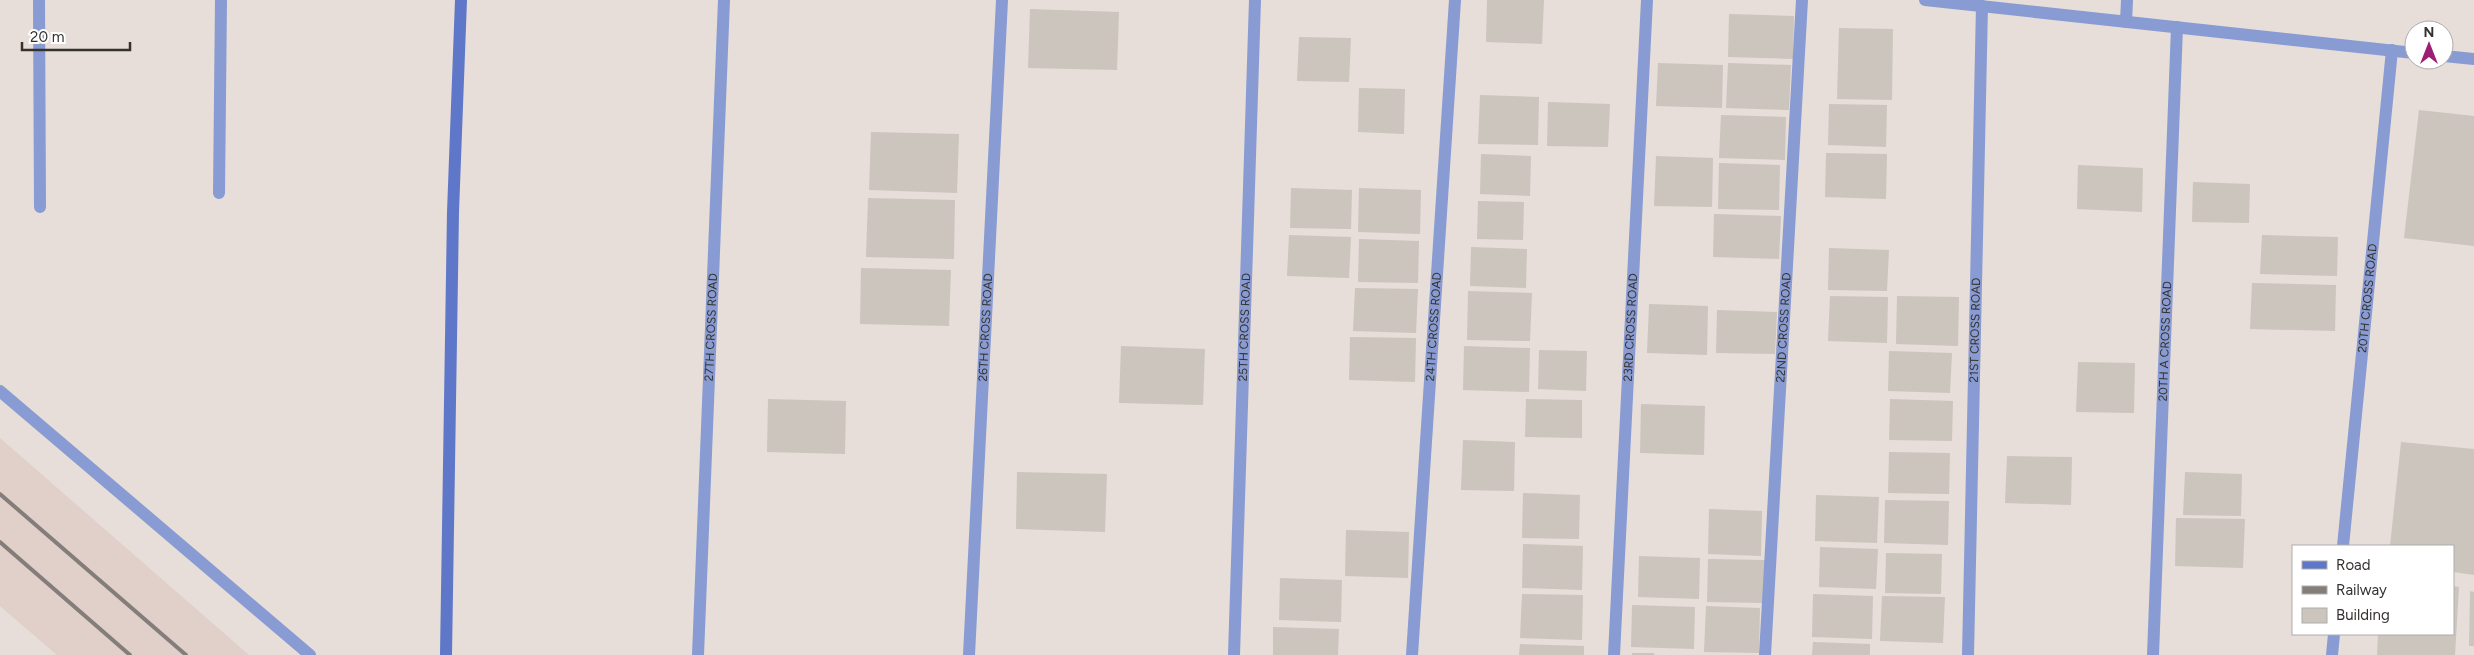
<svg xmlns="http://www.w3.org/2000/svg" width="2474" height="655" font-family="Figtree,sans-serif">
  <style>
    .built { fill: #e1d0c9 }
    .building { fill: #cbc5bd }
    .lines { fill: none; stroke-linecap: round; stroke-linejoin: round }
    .lane { stroke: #889bd2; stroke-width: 12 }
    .street { stroke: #889bd2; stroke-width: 12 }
    .secondary { stroke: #5f77c9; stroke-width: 12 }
    .rail { stroke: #847e7b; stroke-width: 4 }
    .labels { text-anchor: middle; stroke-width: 4; stroke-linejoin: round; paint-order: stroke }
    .street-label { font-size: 12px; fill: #35312f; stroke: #fff }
  </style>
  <rect width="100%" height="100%" fill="#e7ddd9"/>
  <path class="built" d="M0 438 249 655H57L0 606Z"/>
  <g class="building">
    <path d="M1487 0H1544L1542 44 1486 42Z"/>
    <path d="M1030 9 1119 12 1117 70 1028 68Z"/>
    <path d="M1729 14 1794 16 1793 59 1728 57Z"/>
    <path d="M1839 28 1893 29 1892 100 1837 99Z"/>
    <path d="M1299 37 1351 38 1349 82 1297 81Z"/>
    <path d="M1658 63 1723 65 1722 108 1656 106Z"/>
    <path d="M1728 63 1791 65 1789 110 1726 108Z"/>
    <path d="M1359 88 1405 89 1404 134 1358 132Z"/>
    <path d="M1480 95 1539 97 1538 145 1478 144Z"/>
    <path d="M1548 102 1610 104 1608 147 1547 146Z"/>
    <path d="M1829 104 1887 105 1886 147 1828 145Z"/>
    <path d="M2419 110 2474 116V246L2404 238Z"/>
    <path d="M1721 115 1786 117 1785 160 1719 158Z"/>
    <path d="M871 132 959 134 957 193 869 190Z"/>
    <path d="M1826 153 1887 154 1886 199 1825 197Z"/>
    <path d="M1481 154 1531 156 1530 196 1480 194Z"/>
    <path d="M1656 156 1713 158 1712 207 1654 206Z"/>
    <path d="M1719 163 1780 165 1779 210 1718 209Z"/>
    <path d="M2078 165 2143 168 2142 212 2077 209Z"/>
    <path d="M2193 182 2250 184 2249 223 2192 222Z"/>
    <path d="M1291 188 1352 190 1351 229 1290 228Z"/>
    <path d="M1359 188 1421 190 1420 234 1358 232Z"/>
    <path d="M868 198 955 200 954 259 866 257Z"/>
    <path d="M1478 201 1524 202 1523 240 1477 239Z"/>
    <path d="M1714 214 1781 216 1779 259 1713 257Z"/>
    <path d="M1289 235 1351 237 1349 278 1287 276Z"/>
    <path d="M2262 235 2338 237 2337 276 2260 274Z"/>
    <path d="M1359 239 1419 241 1418 283 1358 282Z"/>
    <path d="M1471 247 1527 249 1526 288 1470 286Z"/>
    <path d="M1829 248 1889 250 1887 291 1828 290Z"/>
    <path d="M861 268 951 270 949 326 860 324Z"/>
    <path d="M2252 283 2336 285 2335 331 2250 329Z"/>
    <path d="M1355 288 1418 289 1416 333 1353 331Z"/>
    <path d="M1468 291 1532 293 1530 341 1467 340Z"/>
    <path d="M1830 296 1888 297 1887 343 1828 341Z"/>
    <path d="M1897 296 1959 297 1958 346 1896 344Z"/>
    <path d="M1649 304 1708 306 1707 355 1647 353Z"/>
    <path d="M1717 310 1777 312 1775 354 1716 353Z"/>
    <path d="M1350 337 1416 338 1415 382 1349 380Z"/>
    <path d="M1121 346 1205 349 1203 405 1119 403Z"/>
    <path d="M1464 346 1530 348 1529 392 1463 390Z"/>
    <path d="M1539 350 1587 351 1586 391 1538 389Z"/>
    <path d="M1889 351 1952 353 1950 393 1888 391Z"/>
    <path d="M2078 362 2135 363 2134 413 2076 412Z"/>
    <path d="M768 399 846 401 845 454 767 452Z"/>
    <path d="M1526 399 1582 400V438L1525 437Z"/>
    <path d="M1890 399 1953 401 1952 441 1889 440Z"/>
    <path d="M1641 404 1705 406 1704 455 1640 453Z"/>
    <path d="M1463 440 1515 442 1514 491 1461 490Z"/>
    <path d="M2401 442 2474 449V575L2453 572V546H2390Z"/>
    <path d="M1889 452 1950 453 1949 494 1888 493Z"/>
    <path d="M2007 456 2072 457 2071 505 2005 503Z"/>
    <path d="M1017 472 1107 474 1105 532 1016 529Z"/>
    <path d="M2185 472 2242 474 2241 516 2183 515Z"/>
    <path d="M1523 493 1580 495 1579 539 1522 538Z"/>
    <path d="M1816 495 1879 497 1877 543 1815 541Z"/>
    <path d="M1885 500 1949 501 1948 545 1884 543Z"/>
    <path d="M1709 509 1762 511 1761 556 1708 554Z"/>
    <path d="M2176 518 2245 519 2243 568 2175 566Z"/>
    <path d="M1346 530 1409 532 1408 578 1345 576Z"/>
    <path d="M1523 544 1583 546 1582 590 1522 588Z"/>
    <path d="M1820 547 1878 549 1876 589 1819 587Z"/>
    <path d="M1886 553 1942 554 1941 594 1885 593Z"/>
    <path d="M1639 556 1700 558 1699 599 1638 597Z"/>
    <path d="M1708 559 1765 560 1764 603 1707 602Z"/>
    <path d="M1280 578 1342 580 1341 622 1279 620Z"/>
    <path d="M2453 586 2459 587 2455 655H2377L2378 634H2453Z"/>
    <path d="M2470 591 2474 592V646H2469Z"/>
    <path d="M1522 594 1583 595 1582 640 1520 638Z"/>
    <path d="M1813 594 1873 596 1872 639 1812 637Z"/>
    <path d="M1882 596 1945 597 1943 643 1880 641Z"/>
    <path d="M1632 605 1695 607 1694 649 1631 647Z"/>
    <path d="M1706 606 1760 608 1759 653 1704 652Z"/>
    <path d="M1273 627 1339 629 1338 655H1273Z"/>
    <path d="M1813 642 1870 644V655H1812Z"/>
    <path d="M1520 644 1584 646V655H1519Z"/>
    <rect x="1632" y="653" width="22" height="2"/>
  </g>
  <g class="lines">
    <path class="lane" d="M2126 22 2127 0"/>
    <g class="street">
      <path d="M39 0 40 207"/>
      <path d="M1925 0 2414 53"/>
      <path d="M2444 56 2474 59"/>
      <path d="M219 193 221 0"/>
      <path d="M0 391 310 655"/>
      <path id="s1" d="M2343 546 2392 50"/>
      <path id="s2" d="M698 655 724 0"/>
      <path id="s3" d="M969 655 1002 0"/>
      <path id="s4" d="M1234 655 1255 0"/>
      <path id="s5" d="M1412 655 1455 0"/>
      <path id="s6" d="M1614 655 1647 0"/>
      <path id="s7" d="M1765 655 1802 0"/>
      <path id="s8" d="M1968 655 1982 6"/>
      <path id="s9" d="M2153 655 2177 27"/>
      <path d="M2332 655 2334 634"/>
    </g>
    <path class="secondary" d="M446 655 453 212 461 0"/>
    <g class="rail">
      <path d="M0 494 186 655"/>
      <path d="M0 542 130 655"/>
    </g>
  </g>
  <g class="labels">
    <g class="street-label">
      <text dy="4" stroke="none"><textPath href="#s1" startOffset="249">20TH CROSS ROAD</textPath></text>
      <text dy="4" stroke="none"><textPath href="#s2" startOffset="328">27TH CROSS ROAD</textPath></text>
      <text dy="4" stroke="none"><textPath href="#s3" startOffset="328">26TH CROSS ROAD</textPath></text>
      <text dy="4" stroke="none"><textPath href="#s4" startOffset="328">25TH CROSS ROAD</textPath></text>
      <text dy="4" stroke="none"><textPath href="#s5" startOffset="329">24TH CROSS ROAD</textPath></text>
      <text dy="4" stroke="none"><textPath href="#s6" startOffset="328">23RD CROSS ROAD</textPath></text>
      <text dy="4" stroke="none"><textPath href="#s7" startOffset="328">22ND CROSS ROAD</textPath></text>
      <text dy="4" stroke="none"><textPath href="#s8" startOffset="325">21ST CROSS ROAD</textPath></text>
      <text dy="4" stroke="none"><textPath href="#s9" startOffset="314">20TH A CROSS ROAD</textPath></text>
    </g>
  </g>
  <rect x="2292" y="545" width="162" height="90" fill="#ffffff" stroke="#aeadac"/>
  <rect x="2302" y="561" width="25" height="8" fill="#5f77c9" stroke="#aeadac"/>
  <text x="2336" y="570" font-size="15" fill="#35312f">Road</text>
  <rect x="2302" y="586" width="25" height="8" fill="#847e7b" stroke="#aeadac"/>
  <text x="2336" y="595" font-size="15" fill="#35312f">Railway</text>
  <rect x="2302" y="608" width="25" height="15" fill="#cbc5bd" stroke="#aeadac"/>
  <text x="2336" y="620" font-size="15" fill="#35312f">Building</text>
  <g transform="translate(2429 45)"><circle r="24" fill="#ffffff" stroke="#aeadac"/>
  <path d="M0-4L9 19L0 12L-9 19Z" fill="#9c1f75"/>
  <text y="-8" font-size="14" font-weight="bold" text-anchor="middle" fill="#35312f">N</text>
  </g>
  <path d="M22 42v8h108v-8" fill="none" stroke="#35312f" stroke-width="2.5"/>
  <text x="30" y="42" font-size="15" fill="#35312f" stroke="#ffffff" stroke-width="4" paint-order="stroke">20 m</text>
</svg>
